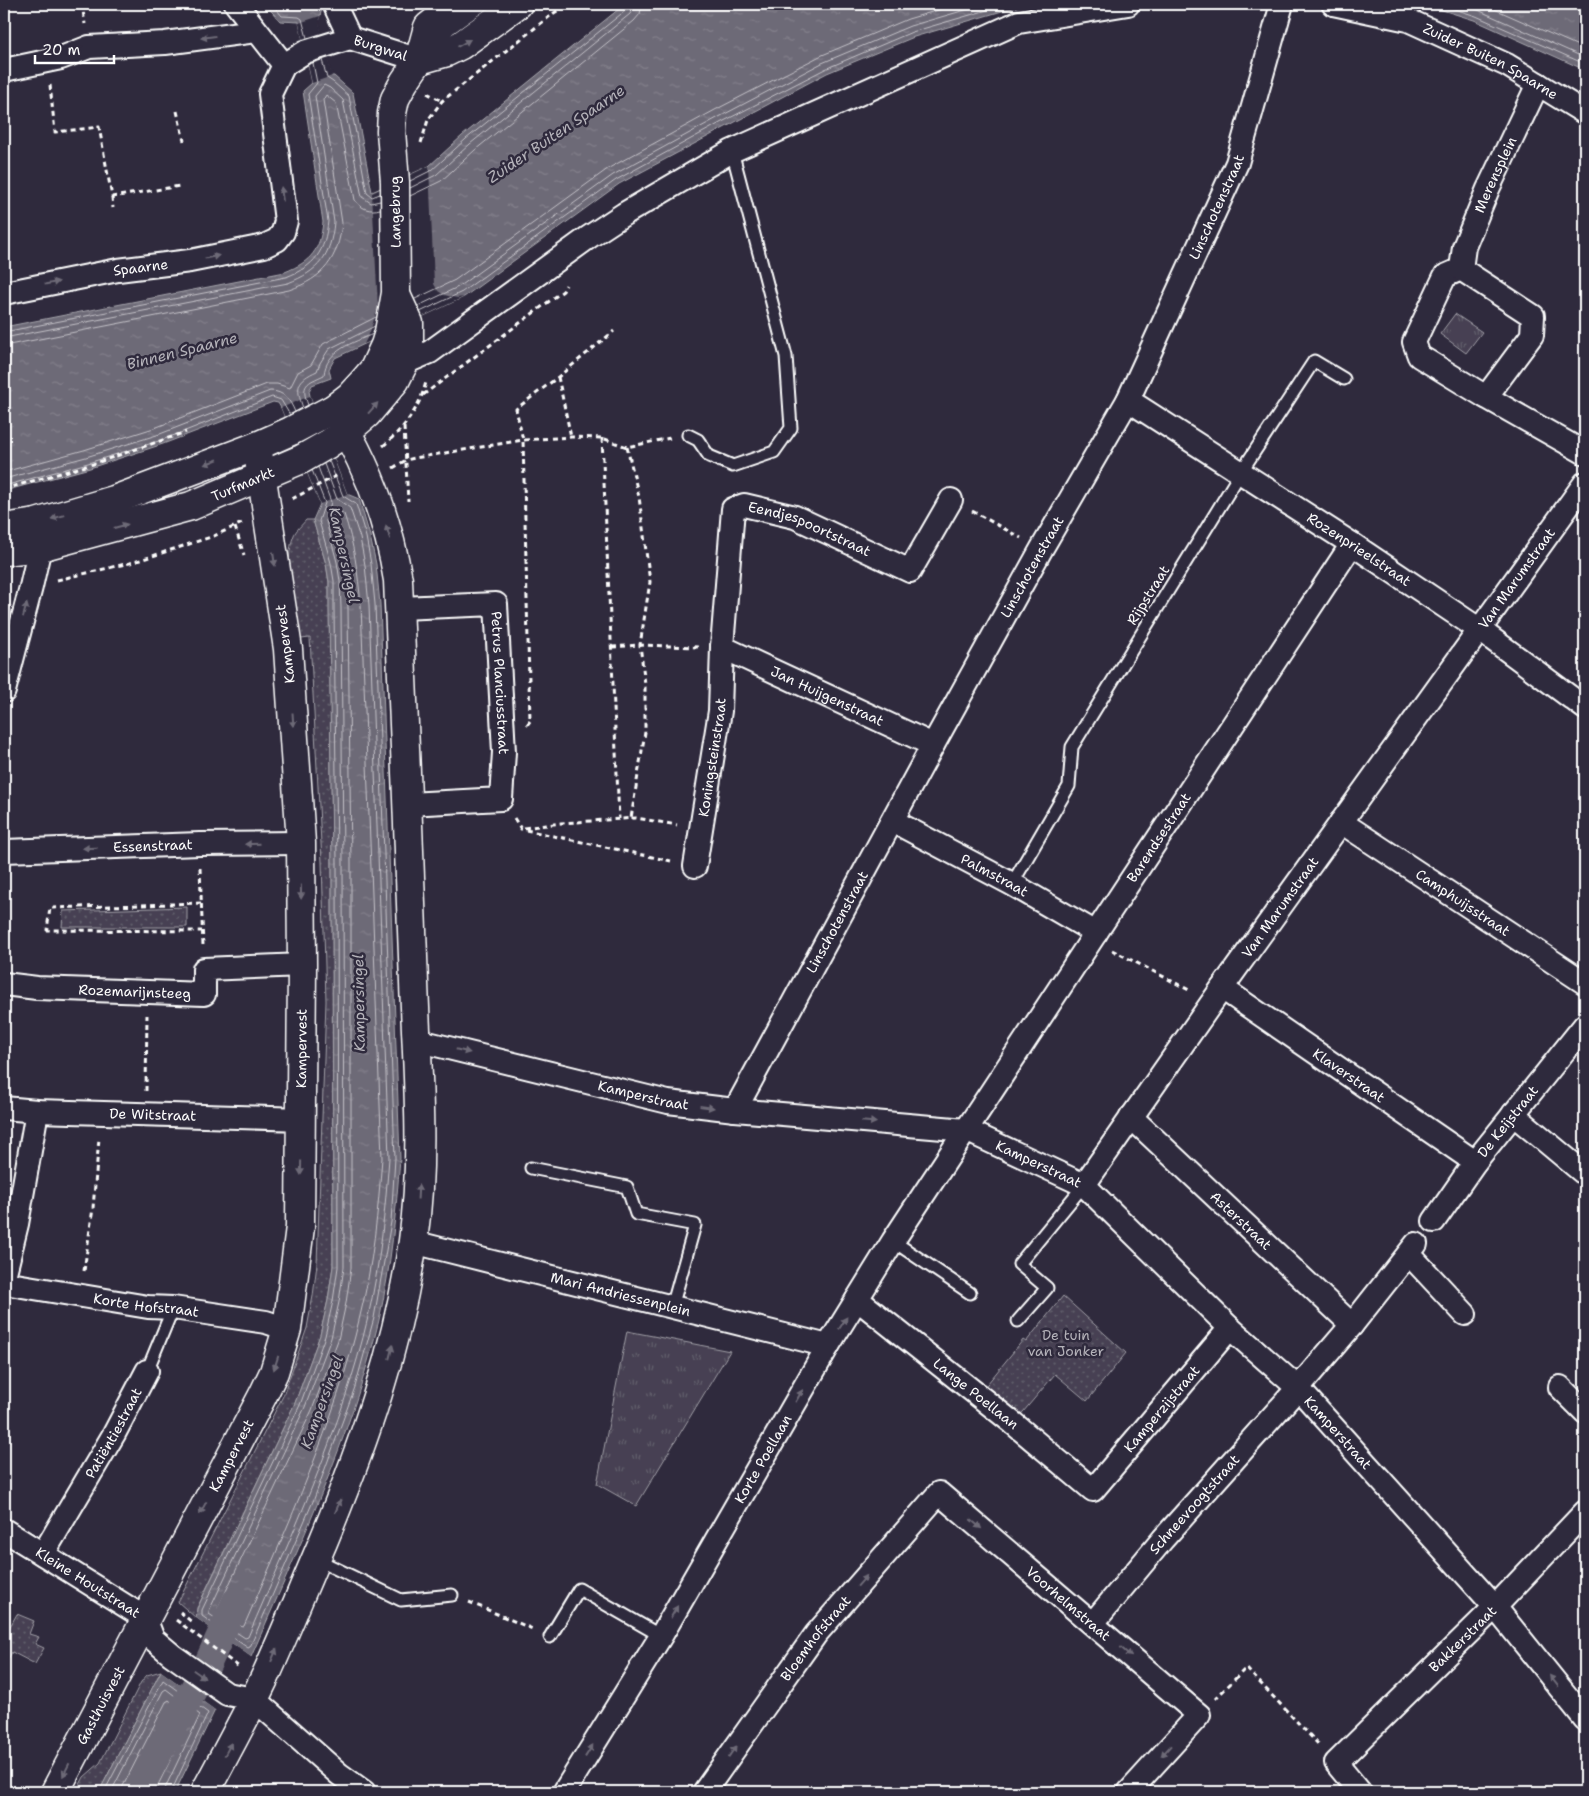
<svg xmlns="http://www.w3.org/2000/svg" width="1589" height="1796" font-family="'Shantell Sans',sans-serif">
  <style>
    .grass { fill: url(#grass-dots); stroke: #a2a0a8 }
    .park { fill: url(#park-tufts); stroke: #a2a0a8 }
    .water { fill: url(#water-ripples); stroke: #a7a6ad }
    .pier { fill: #2f2a3d }
    .lines { fill: none; stroke-linecap: round; stroke-linejoin: round }
    .shore { stroke: #c5c3c9; stroke-width: 1 }
    .canal { stroke: #6d6a77; stroke-width: 28 }
    .lane-casing { stroke: #fff; stroke-width: 15 }
    .street-casing { stroke: #fff; stroke-width: 26 }
    .secondary-casing { stroke: #fff; stroke-width: 31 }
    .path { stroke: #fff; stroke-width: 3; stroke-dasharray: 5 4; stroke-linecap: butt }
    .lane { stroke: #2f2a3d; stroke-width: 11 }
    .street { stroke: #2f2a3d; stroke-width: 22 }
    .secondary { stroke: #2f2a3d; stroke-width: 28 }
    .oneway { fill: #6d6a77 }
    .labels { text-anchor: middle; stroke-width: 5; stroke-linejoin: round; paint-order: stroke }
    .street-label { font-size: 14px; fill: #fff; stroke: #2f2a3d }
    .park-label { font-size: 14px; fill: #b5b3ba; stroke: #2f2a3d }
    .water-label { font-size: 15px; font-style: italic; fill: #b6b4bb; stroke: #2f2a3d }
  </style>
  <defs>
    <pattern id="grass-dots" width="8" height="8" patternUnits="userSpaceOnUse" patternTransform="scale(1.25)"><rect width="8" height="8" fill="#464152"/><path d="M2 2h.1M6 6h.1" fill="none" stroke="#625e6c" stroke-width="1.8" stroke-linecap="round"/></pattern>
    <pattern id="park-tufts" width="24" height="20" patternUnits="userSpaceOnUse" patternTransform="scale(1.25)"><rect width="24" height="20" fill="#464152"/><path d="M3 7l-1-3M5 7V3M7 7l1-3M15 17l-1-3M17 17v-4M19 17l1-3" fill="none" stroke="#625e6c"/></pattern>
    <pattern id="water-ripples" width="26" height="14" patternUnits="userSpaceOnUse" patternTransform="scale(1.25)"><rect width="26" height="14" fill="#6d6a77"/><path d="M2 4q2-2 4 0t4 0M15 11q2-2 4 0t4 0" fill="none" stroke="#83808b"/></pattern>
  </defs>
  <rect width="100%" height="100%" fill="#2f2a3d"/>
  <filter id="ink" filterUnits="userSpaceOnUse"><feTurbulence type="fractalNoise" baseFrequency=".02" numOctaves="2"/><feDisplacementMap in="SourceGraphic" scale="10" xChannelSelector="R" yChannelSelector="G"/><feConvolveMatrix kernelMatrix="1 2 1 2 8 2 1 2 1" color-interpolation-filters="sRGB"/></filter>
  <g filter="url(#ink)">
    <g class="grass">
      <path d="M306 520H313L326 564 329 582 332 863 333 1266 328 1300 320 1335 295 1403 197 1608 196 1618 178 1602 283 1396 307 1328 313 1296 317 1264 326 1001 322 862 310 638 301 639C296 609 282 564 294 535 296 530 302 525 306 520Z"/>
      <path d="M187 907V927H62L63 911Z"/>
      <path d="M1063 1296 1126 1353 1087 1401 1055 1374 1018 1418 983 1389 1023 1340 1026 1342Z"/>
      <path d="M17 1614 34 1621 29 1634 39 1637 35 1644 44 1648 35 1664 12 1652 4 1666V1629L8 1630Z"/>
      <path d="M161 1671 99 1792H76L84 1777 100 1763 141 1682 147 1675Z"/>
    </g>
    <g class="park">
      <path d="M1455 314 1482 332 1466 353 1440 334Z"/>
      <path d="M627 1331 730 1351 636 1506 597 1484Z"/>
    </g>
    <g class="water">
      <path d="M265 4H321L323 6 318 22 331 76H334L353 93 372 192 429 166 462 136 625 4H1026L914 37 827 73 619 184 464 297 335 358 329 369 331 378 312 385 309 391 310 396 347 494 359 499 370 536 376 564 380 604 400 1158C396 1212 391 1267 379 1320 351 1437 299 1547 251 1657L196 1618 197 1609 295 1403 320 1335 328 1300 333 1266 332 863 329 608V582L326 564 313 520 320 504 281 408 278 403 273 402 163 444 90 468 4 491V327L285 272C312 261 320 250 323 222L303 91 312 83 299 22 280 21Z"/>
      <path d="M1423 4H1585V70L1474 20Z"/>
      <path d="M161 1671 215 1710 175 1792H99Z"/>
    </g>
    <g class="pier">
      <path d="M320 16 319 22 332 76 312 83 299 23Z"/>
      <path d="M429 166 434 284 438 291 444 295 457 298 464 297 364 344 370 332 378 307 372 193Z"/>
      <path d="M310 396 347 494 320 504 281 408Z"/>
      <path d="M196 1618 251 1657 250 1659 195 1620Z"/>
      <path d="M162 1669 216 1708 215 1710 161 1671Z"/>
    </g>
    <g class="lines">
      <g class="shore">
        <path d="M272 4 282 16 299 17 302 19 307 38"/>
        <path d="M1439 4 1476 16 1585 64"/>
        <path d="M1459 4 1478 10 1585 58"/>
        <path d="M1483 4 1585 49"/>
        <path d="M322 60 327 78 333 82 349 96 367 193 372 197 380 194"/>
        <path d="M410 181 432 170 466 139 626 10 628 4"/>
        <path d="M410 188 436 175 470 144 630 14 633 9 634 4"/>
        <path d="M410 196 441 181 475 150 634 21 640 14 642 4"/>
        <path d="M415 299 455 280 609 168 715 110 820 56 908 19 959 4"/>
        <path d="M418 306 458 287 613 175 719 117 822 63 910 26 986 4"/>
        <path d="M420 312 462 292 616 180 722 122 825 69 912 32 1008 4"/>
        <path d="M4 332 286 277C315 266 325 252 328 221L308 94 317 83 313 63"/>
        <path d="M4 338 288 283C319 271 331 256 334 222L315 96 324 85 330 88 343 100 362 197 371 203 380 201"/>
        <path d="M4 346 289 290C324 278 338 259 342 223L323 100 326 95 336 103 355 200C361 209 370 212 380 209"/>
        <path d="M308 405C300 384 307 383 324 375 326 350 353 343 373 334"/>
        <path d="M303 408C295 386 297 380 317 371L320 363 329 349 375 326"/>
        <path d="M318 467 331 502 326 521 337 562 340 581 341 608 343 863 344 1267 339 1302 331 1338 305 1407 209 1611V1614L245 1638 248 1637C292 1534 343 1426 368 1317 380 1265 385 1211 389 1158L369 605 365 565 360 538 350 508 337 499 324 464"/>
        <path d="M312 470 325 503 319 521 331 563 334 581V608L337 863 338 1267 333 1301 325 1336 300 1405 202 1610V1616L248 1648 250 1647 314 1499 355 1387 374 1318 391 1222 395 1158 375 604 371 564 366 537 356 504 343 496 329 461"/>
        <path d="M4 472 84 450 157 427 267 384H277L290 388 298 372 311 365 323 344 376 317"/>
        <path d="M4 479 86 457 160 434 270 391C284 391 290 400 295 412"/>
        <path d="M4 486 88 463 162 440 272 397 281 400 290 415"/>
        <path d="M340 511 344 514C354 544 358 573 361 605L382 1158C378 1211 373 1264 360 1316 335 1423 288 1525 244 1626L242 1627 219 1611 218 1608 312 1410 338 1340 346 1303 351 1268V863L348 608 347 580 344 561 333 522 337 512Z"/>
        <path d="M104 1792 163 1680 208 1713 171 1792"/>
        <path d="M111 1792 163 1691 166 1689 200 1715 166 1786 165 1792"/>
        <path d="M120 1792 166 1702 169 1700 191 1718 159 1783 157 1792"/>
      </g>
      <path class="canal" d="M137 1792 208 1663 236 1601"/>
      <defs>
        <g id="lane">
          <path d="M428 51 449 29 484 4"/>
          <path d="M688 435 698 440 709 456 733 466 774 452 791 428 786 356 732 151"/>
          <path d="M1012 884 1069 786 1072 747 1241 472 1314 361 1344 379"/>
          <path d="M531 1168 627 1187 636 1214 695 1225 672 1307"/>
          <path d="M893 1241 970 1293"/>
          <path d="M1018 1321 1047 1288 1019 1264 1084 1185"/>
          <path d="M147 1371 173 1308"/>
          <path d="M316 1559 401 1600 452 1595"/>
          <path d="M550 1637 579 1589 661 1636"/>
        </g>
        <g id="street">
          <path d="M236 4 284 65"/>
          <path d="M334 4 350 38"/>
          <path id="s1" d="M1333 4 1408 20 1507 65 1585 113"/>
          <path id="s2" d="M284 65 305 52 350 38 419 60"/>
          <path d="M4 70 61 58 89 47 165 43 256 31"/>
          <path d="M1461 269 1445 276 1414 342 1419 356 1486 397 1585 453"/>
          <path id="s3" d="M1461 269 1464 247 1488 189 1538 84"/>
          <path d="M1461 269 1533 316 1532 335 1486 397"/>
          <path id="s4" d="M4 293 118 270 190 261 264 246 277 240 283 232 286 221 270 94 284 65"/>
          <path d="M391 365 404 363 430 352 589 237 624 214 732 151 1019 22 1128 4"/>
          <path id="s5" d="M1128 400 1352 544 1480 630 1585 708"/>
          <path id="s6" d="M400 608 496 604 504 752 501 799 408 804"/>
          <path id="s7" d="M722 647 933 745"/>
          <path d="M4 691 31 587 40 547"/>
          <path id="s8" d="M893 821 1012 884 1096 933"/>
          <path id="s9" d="M1341 822 1585 983"/>
          <path id="s10" d="M4 851 200 844 301 843"/>
          <path id="s11" d="M695 866 720 711 722 647 733 509 744 505 795 517 910 571 951 500"/>
          <path id="s12" d="M4 984 37 988 204 994V969L302 965"/>
          <path id="s13" d="M1222 988 1475 1162"/>
          <path id="s14" d="M416 1040 668 1102 735 1110 966 1130 1084 1185 1230 1328 1298 1388 1495 1607 1585 1719"/>
          <path id="s15" d="M4 1108 37 1111 302 1119"/>
          <path id="s16" d="M735 1110 933 745 1042 548 1128 400 1237 163 1282 4"/>
          <path d="M1513 1114 1585 1174"/>
          <path id="s17" d="M1131 1117 1352 1325"/>
          <path id="s18" d="M1084 1185 1222 988 1585 483"/>
          <path id="s19" d="M1434 1221 1475 1162 1585 1025"/>
          <path id="s20" d="M413 1242 828 1346"/>
          <path d="M1409 1254 1465 1314"/>
          <path d="M4 1277 17 1224 37 1111"/>
          <path id="s21" d="M4 1283 148 1307 173 1308 266 1322 287 1329"/>
          <path id="s22" d="M857 1299 1013 1423 1093 1490 1230 1328"/>
          <path d="M1560 1387 1585 1412"/>
          <path id="s23" d="M4 1530 145 1618 153 1639 172 1655 227 1694 254 1699 339 1774 364 1792"/>
          <path id="s24" d="M43 1554 114 1434 147 1371"/>
          <path id="s25" d="M1093 1623 1163 1539 1298 1388 1352 1325 1416 1244"/>
          <path id="s26" d="M564 1792 661 1636 828 1346 893 1241 1352 544"/>
          <path id="s27" d="M704 1792 816 1634 939 1493 1199 1715 1129 1792"/>
          <path id="s28" d="M1360 1792 1336 1763 1495 1607 1585 1512"/>
        </g>
        <g id="secondary">
          <path d="M419 60 447 52 461 45 518 4"/>
          <path d="M4 528 36 523 114 500 257 446 291 431 333 409 350 396 362 383 374 369 385 345 389 332 396 293 395 182 391 131 392 113 395 99 404 82 419 60 428 27 457 4"/>
          <path id="s29" d="M4 551 40 547 191 506 302 459 328 444 347 431 367 414 395 381 404 363 409 342V323L397 297"/>
          <path id="s30" d="M55 1792 263 1395 274 1372 287 1329 300 1227 302 965 301 843 288 649 257 446"/>
          <path d="M205 1792C226 1753 247 1715 266 1675 286 1631 304 1586 323 1542 364 1443 398 1347 413 1241 425 1156 417 1068 414 983 409 849 404 714 398 580 388 517 367 463 333 409"/>
        </g>
      </defs>
      <use href="#lane" class="lane-casing"/>
      <use href="#street" class="street-casing"/>
      <use href="#secondary" class="secondary-casing"/>
      <g class="path">
        <path d="M82 4 85 24"/>
        <path d="M50 85 55 132 99 127 112 197 180 186"/>
        <path d="M427 93 442 101"/>
        <path d="M177 111 184 141"/>
        <path d="M421 143 428 120 442 101 554 13 568 4"/>
        <path d="M112 197 113 208"/>
        <path d="M558 377 571 437"/>
        <path d="M423 395 563 291 566 285"/>
        <path d="M404 427 408 501"/>
        <path d="M602 438 619 819"/>
        <path d="M383 446C404 428 419 410 426 382"/>
        <path d="M627 447 639 497 650 582 640 645 645 684V732L631 818"/>
        <path d="M393 468 406 460 415 458 523 440 571 437 602 438 627 447 670 438"/>
        <path d="M4 489 93 464 186 432"/>
        <path d="M292 499 338 475"/>
        <path d="M972 511 1021 538"/>
        <path d="M235 527 244 555"/>
        <path d="M57 580 134 562 214 536 242 523"/>
        <path d="M612 647 640 645 698 647"/>
        <path d="M527 725 530 721 523 440 516 409 558 377 614 331"/>
        <path d="M514 818 521 829 671 861"/>
        <path d="M524 828 561 823 636 818 677 825"/>
        <path d="M200 868 203 946"/>
        <path d="M201 903 50 908 47 930 202 931"/>
        <path d="M1112 950 1191 991"/>
        <path d="M146 1091 147 1015"/>
        <path d="M84 1271 93 1208 99 1138"/>
        <path d="M469 1602 535 1630"/>
        <path d="M180 1612 193 1623"/>
        <path d="M176 1620 239 1667"/>
        <path d="M1215 1699 1246 1668 1320 1746"/>
      </g>
      <use href="#lane" class="lane"/>
      <use href="#street" class="street"/>
      <use href="#secondary" class="secondary"/>
    </g>
    <defs><path id="oneway-solid" d="M-6-.8H1V-3.2L6.5 0L1 3.2V.8H-6Z" transform="scale(1.25)"/></defs>
    <g class="oneway">
      <use href="#oneway-solid" transform="translate(208 37) rotate(172)"/>
      <use href="#oneway-solid" transform="translate(464 43) rotate(-30)"/>
      <use href="#oneway-solid" transform="translate(282 194) rotate(-97)"/>
      <use href="#oneway-solid" transform="translate(212 257) rotate(-12)"/>
      <use href="#oneway-solid" transform="translate(52 283) rotate(-11)"/>
      <use href="#oneway-solid" transform="translate(373 408) rotate(-48)"/>
      <use href="#oneway-solid" transform="translate(211 462) rotate(159)"/>
      <use href="#oneway-solid" transform="translate(58 517) rotate(164)"/>
      <use href="#oneway-solid" transform="translate(121 526) rotate(-15)"/>
      <use href="#oneway-solid" transform="translate(388 532) rotate(-107)"/>
      <use href="#oneway-solid" transform="translate(274 559) rotate(82)"/>
      <use href="#oneway-solid" transform="translate(25 610) rotate(-75)"/>
      <use href="#oneway-solid" transform="translate(293 720) rotate(86)"/>
      <use href="#oneway-solid" transform="translate(252 844) rotate(179)"/>
      <use href="#oneway-solid" transform="translate(90 848) rotate(178)"/>
      <use href="#oneway-solid" transform="translate(301 892) rotate(89)"/>
      <use href="#oneway-solid" transform="translate(463 1051) rotate(14)"/>
      <use href="#oneway-solid" transform="translate(707 1107) rotate(7)"/>
      <use href="#oneway-solid" transform="translate(869 1122) rotate(5)"/>
      <use href="#oneway-solid" transform="translate(301 1168) rotate(91)"/>
      <use href="#oneway-solid" transform="translate(418 1192) rotate(-87)"/>
      <use href="#oneway-solid" transform="translate(843 1323) rotate(-57)"/>
      <use href="#oneway-solid" transform="translate(391 1352) rotate(-76)"/>
      <use href="#oneway-solid" transform="translate(276 1363) rotate(108)"/>
      <use href="#oneway-solid" transform="translate(799 1396) rotate(-60)"/>
      <use href="#oneway-solid" transform="translate(338 1506) rotate(-67)"/>
      <use href="#oneway-solid" transform="translate(203 1508) rotate(118)"/>
      <use href="#oneway-solid" transform="translate(976 1524) rotate(40)"/>
      <use href="#oneway-solid" transform="translate(862 1581) rotate(-49)"/>
      <use href="#oneway-solid" transform="translate(674 1612) rotate(-60)"/>
      <use href="#oneway-solid" transform="translate(1126 1652) rotate(41)"/>
      <use href="#oneway-solid" transform="translate(274 1655) rotate(-67)"/>
      <use href="#oneway-solid" transform="translate(199 1674) rotate(35)"/>
      <use href="#oneway-solid" transform="translate(1554 1681) rotate(-128)"/>
      <use href="#oneway-solid" transform="translate(228 1749) rotate(-62)"/>
      <use href="#oneway-solid" transform="translate(589 1751) rotate(-58)"/>
      <use href="#oneway-solid" transform="translate(1166 1751) rotate(132)"/>
      <use href="#oneway-solid" transform="translate(732 1752) rotate(-55)"/>
      <use href="#oneway-solid" transform="translate(66 1770) rotate(117)"/>
    </g>
  </g>
  <g class="labels">
    <g class="street-label">
      <text dy="5" stroke="none"><textPath href="#s2" startOffset="104">Burgwal</textPath></text>
      <text dy="5" stroke="none"><textPath href="#s1" startOffset="169">Zuider Buiten Spaarne</textPath></text>
      <text dy="5" stroke="none"><textPath href="#s3" startOffset="101">Merensplein</textPath></text>
      <text dy="5" stroke="none"><textPath href="#s16" startOffset="1024">Linschotenstraat</textPath></text>
      <text transform="translate(395 212) rotate(-91)" y="5">Langebrug</text>
      <text dy="5" stroke="none"><textPath href="#s4" startOffset="139">Spaarne</textPath></text>
      <text dy="5" stroke="none"><textPath href="#s29" startOffset="249">Turfmarkt</textPath></text>
      <text dy="5" stroke="none"><textPath href="#s11" startOffset="441">Eendjespoortstraat</textPath></text>
      <text dy="5" stroke="none"><textPath href="#s5" startOffset="275">Rozenprieelstraat</textPath></text>
      <text dy="5" stroke="none"><textPath href="#s16" startOffset="619">Linschotenstraat</textPath></text>
      <text dy="5" stroke="none"><textPath href="#s18" startOffset="745">Van Marumstraat</textPath></text>
      <text transform="translate(1148 595) rotate(-58)" y="5">Rijpstraat</text>
      <text transform="translate(285 644) rotate(-97)" y="5">Kampervest</text>
      <text dy="5" stroke="none"><textPath href="#s6" startOffset="175">Petrus Planciusstraat</textPath></text>
      <text dy="5" stroke="none"><textPath href="#s7" startOffset="116">Jan Huijgenstraat</textPath></text>
      <text dy="5" stroke="none"><textPath href="#s11" startOffset="110">Koningsteinstraat</textPath></text>
      <text dy="5" stroke="none"><textPath href="#s26" startOffset="1125">Barendsestraat</textPath></text>
      <text dy="5" stroke="none"><textPath href="#s10" startOffset="149">Essenstraat</textPath></text>
      <text dy="5" stroke="none"><textPath href="#s8" startOffset="115">Palmstraat</textPath></text>
      <text dy="5" stroke="none"><textPath href="#s9" startOffset="146">Camphuijsstraat</textPath></text>
      <text dy="5" stroke="none"><textPath href="#s18" startOffset="340">Van Marumstraat</textPath></text>
      <text dy="5" stroke="none"><textPath href="#s16" startOffset="214">Linschotenstraat</textPath></text>
      <text dy="5" stroke="none"><textPath href="#s12" startOffset="131">Rozemarijnsteeg</textPath></text>
      <text dy="5" stroke="none"><textPath href="#s30" startOffset="800">Kampervest</textPath></text>
      <text dy="5" stroke="none"><textPath href="#s13" startOffset="154">Klaverstraat</textPath></text>
      <text dy="5" stroke="none"><textPath href="#s14" startOffset="234">Kamperstraat</textPath></text>
      <text dy="5" stroke="none"><textPath href="#s15" startOffset="149">De Witstraat</textPath></text>
      <text dy="5" stroke="none"><textPath href="#s19" startOffset="124">De Keijstraat</textPath></text>
      <text dy="5" stroke="none"><textPath href="#s14" startOffset="639">Kamperstraat</textPath></text>
      <text dy="5" stroke="none"><textPath href="#s17" startOffset="151">Asterstraat</textPath></text>
      <text dy="5" stroke="none"><textPath href="#s20" startOffset="214">Mari Andriessenplein</textPath></text>
      <text dy="5" stroke="none"><textPath href="#s21" startOffset="144">Korte Hofstraat</textPath></text>
      <text dy="5" stroke="none"><textPath href="#s22" startOffset="152">Lange Poellaan</textPath></text>
      <text dy="5" stroke="none"><textPath href="#s22" startOffset="410">Kamperzijstraat</textPath></text>
      <text dy="5" stroke="none"><textPath href="#s14" startOffset="1044">Kamperstraat</textPath></text>
      <text dy="5" stroke="none"><textPath href="#s24" startOffset="140">Patiëntiestraat</textPath></text>
      <text dy="5" stroke="none"><textPath href="#s30" startOffset="380">Kampervest</textPath></text>
      <text dy="5" stroke="none"><textPath href="#s26" startOffset="388">Korte Poellaan</textPath></text>
      <text dy="5" stroke="none"><textPath href="#s25" startOffset="156">Schneevoogtstraat</textPath></text>
      <text dy="5" stroke="none"><textPath href="#s23" startOffset="99">Kleine Houtstraat</textPath></text>
      <text dy="5" stroke="none"><textPath href="#s27" startOffset="551">Voorhelmstraat</textPath></text>
      <text dy="5" stroke="none"><textPath href="#s27" startOffset="190">Bloemhofstraat</textPath></text>
      <text dy="5" stroke="none"><textPath href="#s28" startOffset="215">Bakkerstraat</textPath></text>
      <text dy="5" stroke="none"><textPath href="#s30" startOffset="98">Gasthuisvest</textPath></text>
    </g>
    <g class="park-label">
      <text x="1066" y="1340">De tuin<tspan x="1066" dy="16">van Jonker</tspan></text>
    </g>
    <g class="water-label">
      <text transform="translate(556 134) rotate(-34)" y="5">Zuider Buiten Spaarne</text>
      <text transform="translate(182 351) rotate(-14)" y="5">Binnen Spaarne</text>
      <text transform="translate(344 555) rotate(78)" y="5">Kampersingel</text>
      <text transform="translate(359 1003) rotate(-91)" y="5">Kampersingel</text>
      <text transform="translate(322 1402) rotate(-70)" y="5">Kampersingel</text>
    </g>
  </g>
  <rect width="1589" height="1796" fill="none" stroke="#2f2a3d" stroke-width="20"/>
  <rect x="10" y="10" width="1569" height="1776" fill="none" stroke="#fff" stroke-width="2" filter="url(#ink)"/>
  <path d="M35 55v8h79v-8" fill="none" stroke="#ffffff" stroke-width="2.5"/>
  <text x="42" y="55" font-size="15" fill="#ffffff" stroke="#2f2a3d" stroke-width="4" paint-order="stroke">20 m</text>
</svg>
